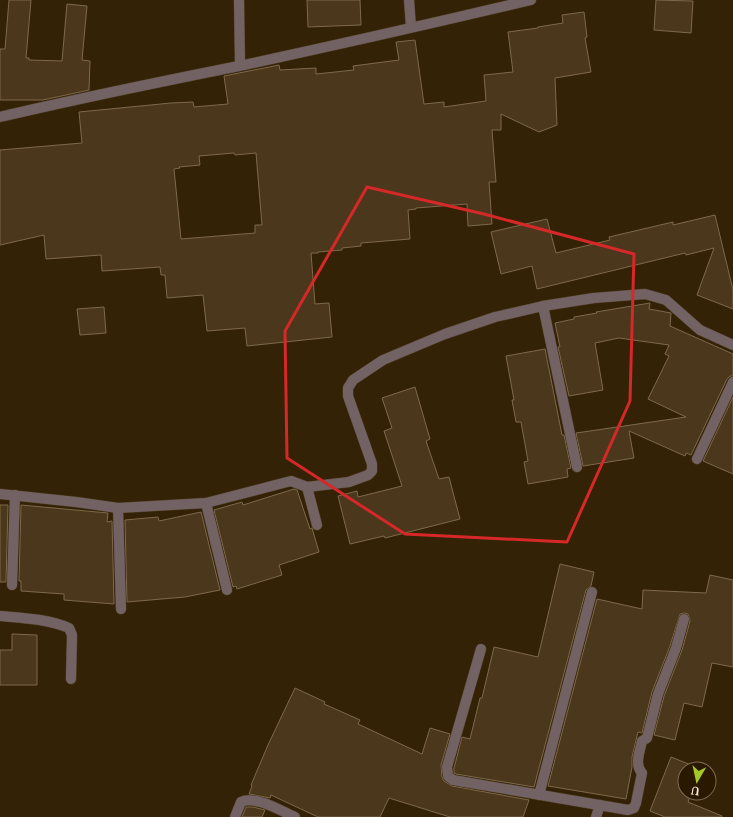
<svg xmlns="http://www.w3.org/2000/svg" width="733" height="817" font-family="Merriweather,serif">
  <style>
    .building { fill: #4b371b; stroke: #7e694c; fill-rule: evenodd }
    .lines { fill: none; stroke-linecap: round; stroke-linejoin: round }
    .minor-casing { stroke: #4f3e24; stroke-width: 11 }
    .minor { stroke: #736264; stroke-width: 10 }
    .marked { fill: none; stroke: #d62828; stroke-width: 3; stroke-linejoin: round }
  </style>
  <rect width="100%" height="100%" fill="#342206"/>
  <g class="building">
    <path d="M9 0H31L26 58H29V60L62 61 67 4 87 6 82 60 90 61 89 90 43 100H0V49H5Z"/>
    <path d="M307 0H360L361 25 308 27Z"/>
    <path d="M656 0 693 1 691 33 654 30Z"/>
    <path d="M584 12 587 37 585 38 591 72 555 78 557 125 539 132 501 114V130H492L496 182H489L492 224 468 226 467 204 416 208V209L408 210 410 239 361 243V246L342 248V250L318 252V253H311L315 304 329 303 332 337 247 346 245 328 207 331 203 295 167 298 165 275H161L160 267 102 271 101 255 46 259 44 235 0 245V150L82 143 79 112 171 103 193 102 194 107 228 104 224 76 279 65 280 70 316 68V74L354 70 353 66 399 60 396 42 415 40 424 104 444 102V107L486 101 484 75 513 72 508 32 538 28V27L563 23 562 15ZM234 153 235 155 256 153 262 225H255V233L181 239 174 169 180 168 179 167 200 165 199 156Z"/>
    <path d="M715 215 733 290V309L697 295 714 248 686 255 685 253 537 289 532 266 501 274 491 232 547 219 556 253 610 240 609 237 673 222V225Z"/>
    <path d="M650 303 649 309 671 313 670 326 733 354V376H730L727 379 691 455 686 453 685 456 629 431 634 458 583 466 576 433 686 417 648 399 669 356 665 354 669 345 619 338 595 343 603 390 569 396 558 347H560L555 323 574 319V317L597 313 596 312Z"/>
    <path d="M104 307 106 333 80 335 77 309Z"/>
    <path d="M545 349 562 435H564L571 468 567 469 568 477 528 484 524 462 528 461 521 422H516L512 400H514L506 356Z"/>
    <path d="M415 387 430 439 426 441 439 479 449 477 460 519 385 538 384 536 350 544 338 496 357 491 358 497 402 486 384 431 392 428 382 398Z"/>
    <path d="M733 397V474L703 461Z"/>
    <path d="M294 489 297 490 310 529 312 528 319 552 279 565 282 575 237 589 236 586 233 587 214 510 242 502 243 505Z"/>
    <path d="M0 505H8L6 582H0Z"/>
    <path d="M21 505 108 513 107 522 112 521 114 604 64 600V594L21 591V581H19Z"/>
    <path d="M201 512 220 590 185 597 127 602 125 520 158 517 159 521Z"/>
    <path d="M560 564 594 572 591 586 586 590 534 787 456 774 454 773V768L462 737 470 739 480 698H482L494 647 538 657Z"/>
    <path d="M710 575 733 580V667L712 663 702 707 684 703 675 740 654 735 664 696 682 650 690 621 688 614 685 613 680 614 670 646 652 692 642 733 638 732 632 757V767L626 799 548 786 597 599 642 609 643 590 706 593Z"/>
    <path d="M12 634 37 635V685H0V650H12Z"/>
    <path d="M295 688 325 702 324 704 360 720 358 724 422 754 430 728 450 734 441 765 442 777 444 781 452 786 529 800 523 817H450L389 798 380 817H318L271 795 270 798 249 794 252 786 251 785 268 745Z"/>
    <path d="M671 757 701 769H685V793H691L688 802 722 816V817H665L650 811Z"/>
    <path d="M246 807H253L265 810 262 817H242Z"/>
  </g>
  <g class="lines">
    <defs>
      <g id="minor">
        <path d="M239 0 240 65"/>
        <path d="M409 0 411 27"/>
        <path d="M0 117C80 98 159 82 239 66 337 45 434 23 531 0"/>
        <path d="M543 306 577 467"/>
        <path d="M697 459 733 382"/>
        <path d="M307 487 317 525"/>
        <path d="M0 494 76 502 118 508 206 503 291 481 307 487 349 482 368 475 372 471V464L348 396V388L353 380 383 360 445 334 495 317 543 306 594 298 645 294 666 300 700 330 733 345"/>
        <path d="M206 503 227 590"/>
        <path d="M118 508 121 609"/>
        <path d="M12 585 15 495"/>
        <path d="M0 616C23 618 48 619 69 628L72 635 71 679"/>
        <path d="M481 649 447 767 448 776 453 780 628 810 634 808 636 803 642 773C634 765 640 751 642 741L647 738 658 694 676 648 684 619"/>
        <path d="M539 795 592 592"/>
        <path d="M235 817 241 802C255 795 281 811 295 817"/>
        <path d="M596 817 600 805"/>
      </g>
    </defs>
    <use href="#minor" class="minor-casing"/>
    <use href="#minor" class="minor"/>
  </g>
  <path class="marked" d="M367 187 484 214 634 254 630 401 567 542 405 534 287 458 285 331Z"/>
  <g transform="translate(697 781) rotate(189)"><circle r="19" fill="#2a1800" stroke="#7c6c57"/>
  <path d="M0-3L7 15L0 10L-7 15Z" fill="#a4c825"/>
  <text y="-6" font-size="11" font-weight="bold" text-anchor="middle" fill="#f6e9d9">U</text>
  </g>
</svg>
